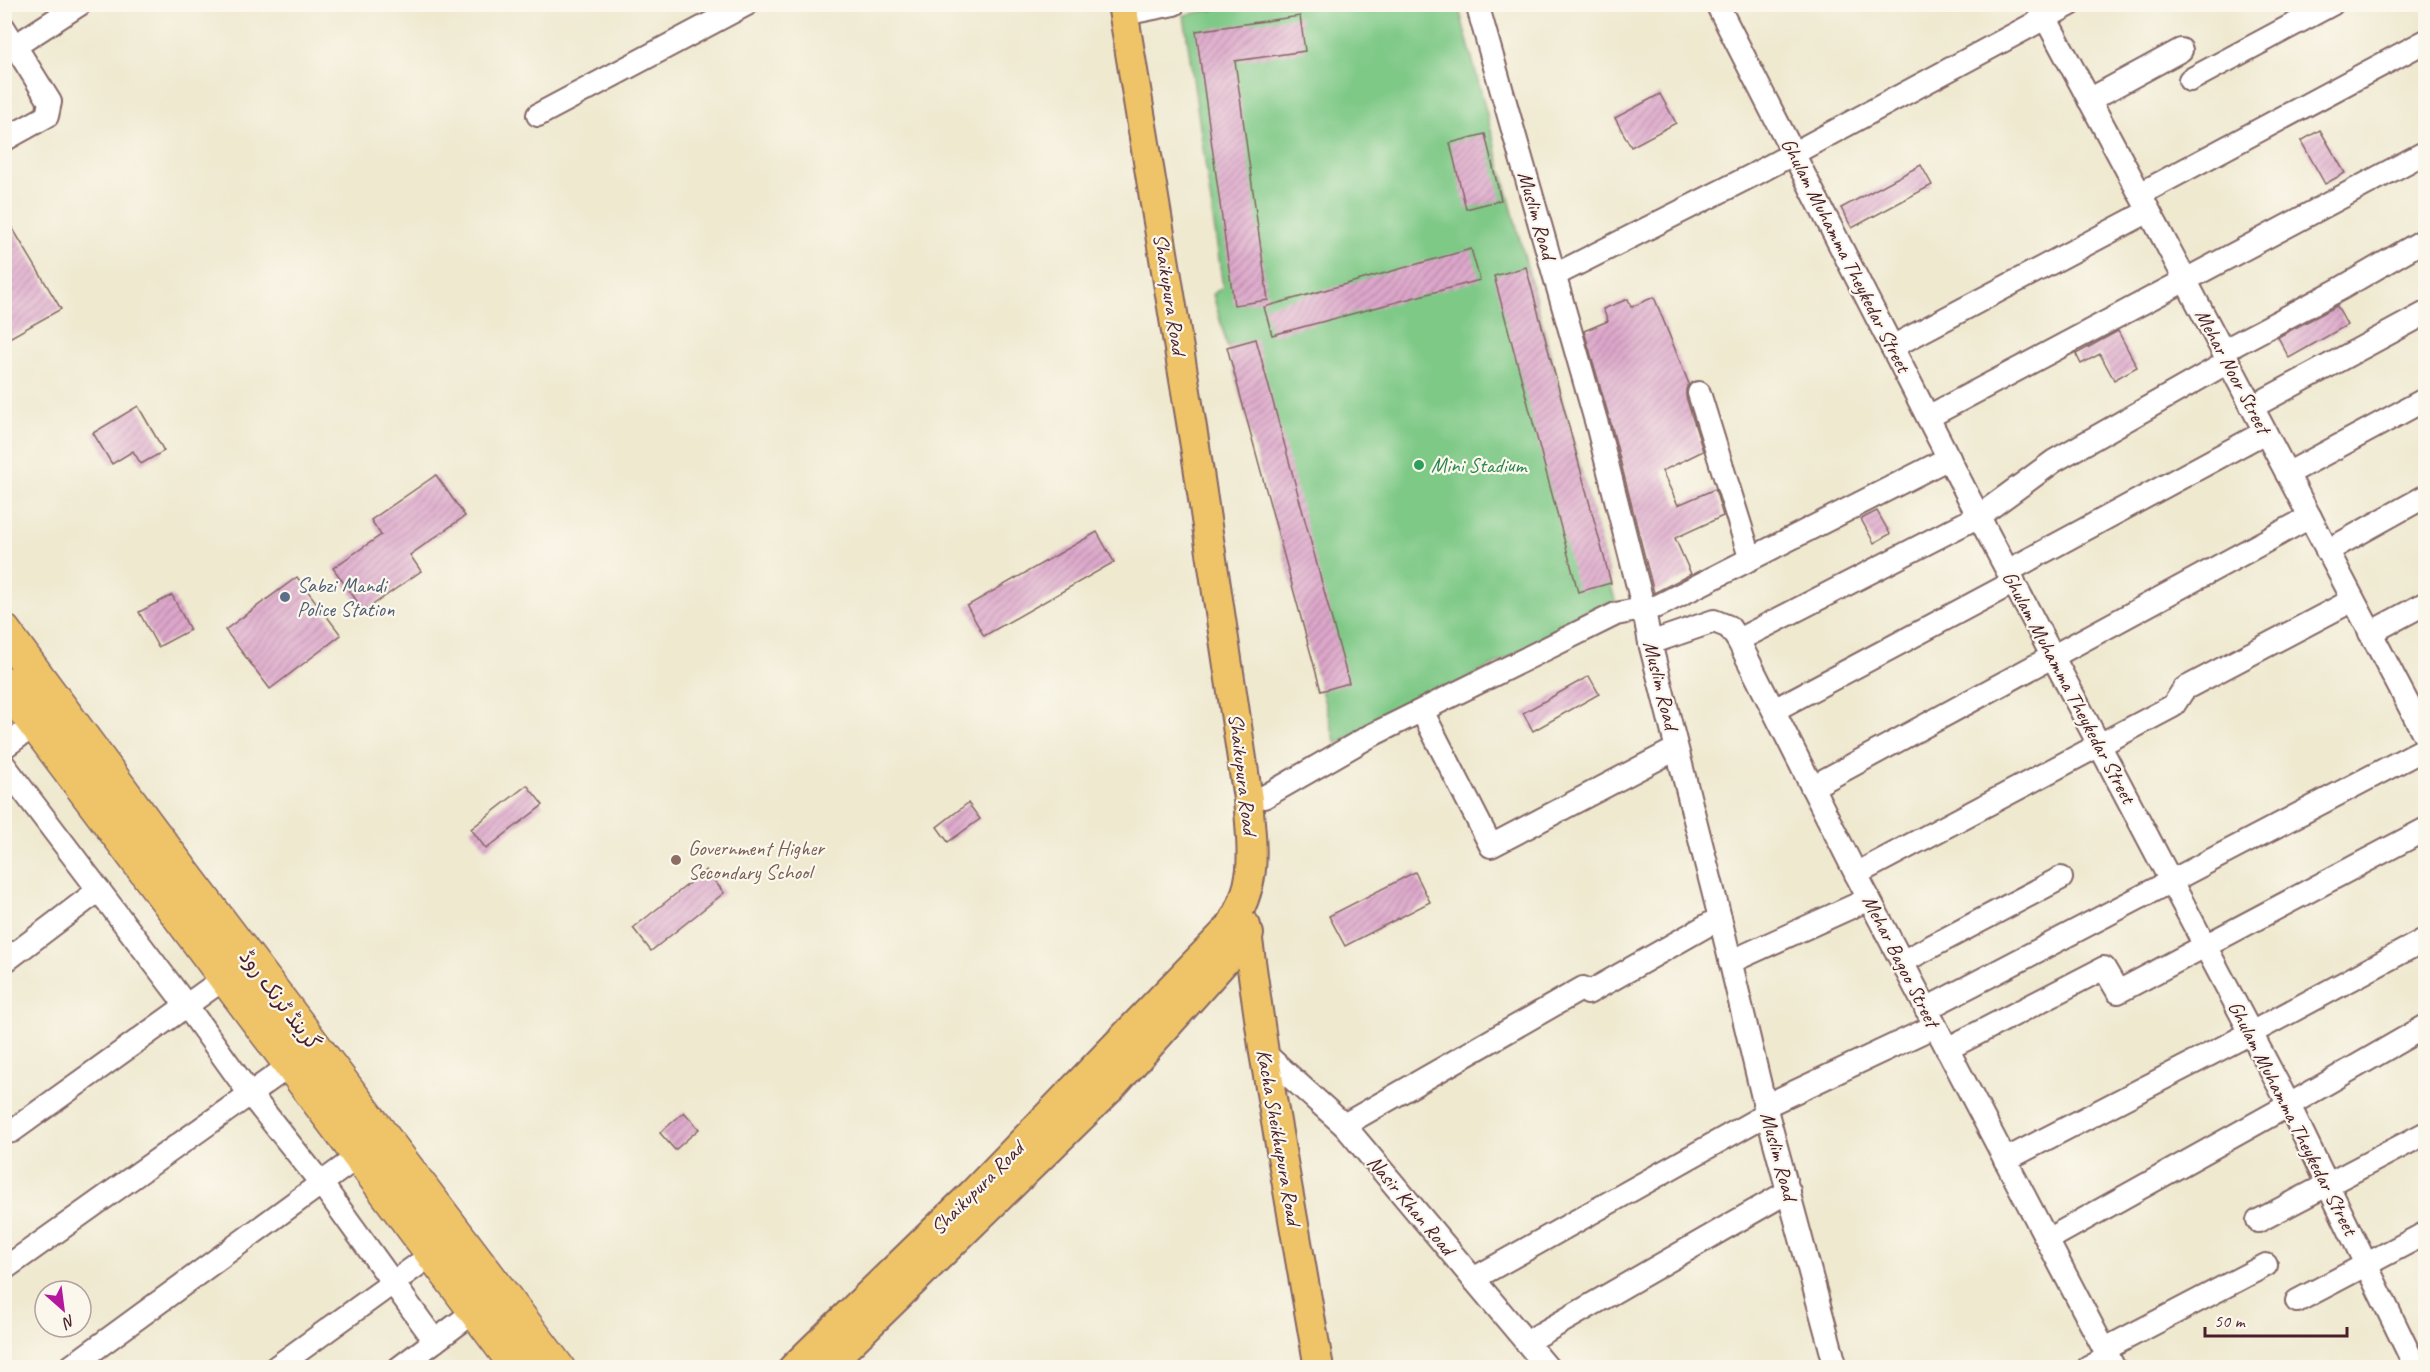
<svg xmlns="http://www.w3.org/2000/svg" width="2430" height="1372" font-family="Caveat,'Playpen Sans Arabic',sans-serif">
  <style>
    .park { fill: #7fc987; stroke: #647459; stroke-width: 1.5 }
    .building { fill: url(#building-hatch) }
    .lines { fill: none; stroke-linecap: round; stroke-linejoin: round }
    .minor-casing { stroke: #846665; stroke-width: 26 }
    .major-casing { stroke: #846665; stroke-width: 32 }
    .highway-casing { stroke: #846665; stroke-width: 36 }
    .minor { stroke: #fff; stroke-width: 22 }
    .major { stroke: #efc469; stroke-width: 28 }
    .highway { stroke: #efc469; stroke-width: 33 }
    .leisure-dot { fill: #2e9e5b; stroke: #fbf7ec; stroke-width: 2 }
    .service-dot { fill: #5c6f8a; stroke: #fbf7ec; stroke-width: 2 }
    .education-dot { fill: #8d6e63; stroke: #fbf7ec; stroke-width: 2 }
    .labels { text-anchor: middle; stroke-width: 4.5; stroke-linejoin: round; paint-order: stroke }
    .street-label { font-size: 21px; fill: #4a1f2b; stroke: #fbf7ec }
    .leisure-label { font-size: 21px; fill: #27864d; stroke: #fbf7ec; text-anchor: start }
    .service-label { font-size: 21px; fill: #4e5e75; stroke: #fbf7ec; text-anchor: start }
    .education-label { font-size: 21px; fill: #785e54; stroke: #fbf7ec; text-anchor: start }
  </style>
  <defs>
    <pattern id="building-hatch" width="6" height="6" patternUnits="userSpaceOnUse" patternTransform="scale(1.5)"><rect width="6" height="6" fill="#dda7cb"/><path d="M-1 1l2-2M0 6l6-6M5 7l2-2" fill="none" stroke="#b587a5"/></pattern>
  </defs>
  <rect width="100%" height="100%" fill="#fbf7ec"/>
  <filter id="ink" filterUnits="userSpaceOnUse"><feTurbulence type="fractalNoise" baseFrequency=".0167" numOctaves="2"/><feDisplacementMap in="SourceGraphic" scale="12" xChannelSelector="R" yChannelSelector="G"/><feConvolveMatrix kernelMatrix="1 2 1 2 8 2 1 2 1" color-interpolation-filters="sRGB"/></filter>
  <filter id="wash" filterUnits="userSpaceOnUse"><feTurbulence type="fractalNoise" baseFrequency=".008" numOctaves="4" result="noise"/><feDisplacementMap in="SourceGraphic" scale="24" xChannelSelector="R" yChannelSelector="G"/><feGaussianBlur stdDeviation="1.35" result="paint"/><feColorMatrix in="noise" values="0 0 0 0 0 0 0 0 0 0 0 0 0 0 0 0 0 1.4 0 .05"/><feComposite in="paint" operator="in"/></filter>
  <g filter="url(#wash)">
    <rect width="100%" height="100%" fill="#efe9d0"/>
    <path class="park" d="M1243 4 1458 5 1616 604 1336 744 1213 294 1223 287 1184 15Z"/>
    <g id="blocks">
      <g class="building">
        <path d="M1300 16 1305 51 1235 61 1268 300 1234 305 1196 31Z"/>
        <path d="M1660 94 1676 123 1631 147 1615 118Z"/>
        <path d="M2320 130 2345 173 2325 184 2301 141Z"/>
        <path d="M1485 134 1501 200 1466 209 1450 143Z"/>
        <path d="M1921 165 1932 185 1852 228 1841 208Z"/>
        <path d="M4 214 61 309 4 341Z"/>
        <path d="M1471 249 1480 280 1272 335 1264 307Z"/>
        <path d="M1526 267 1611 583 1578 592 1494 276Z"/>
        <path d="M1654 297 1689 384 1686 389V397L1703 451 1662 471 1678 505 1715 489 1723 516 1675 538 1691 574 1654 593 1611 424 1584 331 1608 321 1603 309 1628 299 1631 307Z"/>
        <path d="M2337 306 2347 325 2289 358 2278 337Z"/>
        <path d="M2118 331 2137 367 2114 380 2100 354 2081 364 2076 354Z"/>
        <path d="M1256 339 1349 683 1321 691 1227 347Z"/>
        <path d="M138 406 164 451 141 464 133 451 112 464 93 433Z"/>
        <path d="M436 475 465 516 410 555 421 571 364 611 333 568 381 535 371 520Z"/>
        <path d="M1877 511 1890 534 1874 543 1861 519Z"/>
        <path d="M1097 532 1114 562 984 636 967 606Z"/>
        <path d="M297 577 341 635 270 689 225 630Z"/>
        <path d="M172 595 190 630 158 647 139 612Z"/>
        <path d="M1589 676 1599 694 1533 731 1523 713Z"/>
        <path d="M527 785 543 805 486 849 471 829Z"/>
        <path d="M968 803 980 819 948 842 937 827Z"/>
        <path d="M706 870 724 893 651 951 633 928Z"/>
        <path d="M1415 872 1430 902 1345 946 1329 916Z"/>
        <path d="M684 1112 699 1129 675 1150 660 1133Z"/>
      </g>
    </g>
  </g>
  <g filter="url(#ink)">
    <use href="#blocks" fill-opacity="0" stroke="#846665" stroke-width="1.5"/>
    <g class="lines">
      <defs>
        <g id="minor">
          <path d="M1477 4 1598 428 1644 610 1650 643 1720 918 1765 1106 1836 1368"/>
          <path d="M2038 4 2157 226 2426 738"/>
          <path d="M1719 8 1968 496 2289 1105 2416 1368"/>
          <path d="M1139 11 1174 4"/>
          <path d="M4 28 50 102 47 116 4 140"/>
          <path d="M15 46 80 4"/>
          <path d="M2190 80 2332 4"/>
          <path d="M2089 100 2181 50"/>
          <path d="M538 115 747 4"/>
          <path d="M2140 194 2426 41"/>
          <path d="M1555 275 1755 174 2071 4"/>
          <path d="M1892 347 2149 211"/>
          <path d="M2223 351 2340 289 2426 239"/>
          <path d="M1699 393 1750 557"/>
          <path d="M2252 407 2426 313"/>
          <path d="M1928 417 2426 152"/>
          <path d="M2287 474 2426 399"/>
          <path d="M2327 551 2426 496"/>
          <path d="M2008 571 2265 432"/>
          <path d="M2370 633 2426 603"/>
          <path d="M1738 640 1979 516 2054 461 2228 362"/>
          <path d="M1650 643 1714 621 1729 627 1738 640 1856 874 2114 1368"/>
          <path d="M1774 710 2014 582"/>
          <path d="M1422 711 1491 846 1676 749"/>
          <path d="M4 747 36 724"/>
          <path d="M4 765 186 1005 250 1094 321 1183 435 1341"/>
          <path d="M1812 787 2310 517"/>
          <path d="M1264 797 1370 736 1616 614 1658 606 1949 458"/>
          <path d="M1856 874 2173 706 2184 689 2353 600"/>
          <path d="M4 962 99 890"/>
          <path d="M1730 962 1869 899"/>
          <path d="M1902 962 2061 878"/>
          <path d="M1926 1009 2426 748"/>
          <path d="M1947 1049 2104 968 2118 992 2426 829"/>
          <path d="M1264 1053 1344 1125 1548 1368"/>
          <path d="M1765 1106 1935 1026"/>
          <path d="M1344 1125 1583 988 1588 993 1720 918"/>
          <path d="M4 1133 12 1131 226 977"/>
          <path d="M2005 1160 2251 1033 2426 939"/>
          <path d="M2258 1221 2426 1133"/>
          <path d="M2047 1240 2289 1105 2426 1026"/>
          <path d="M4 1269 292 1064"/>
          <path d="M1473 1279 1767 1114"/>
          <path d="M2297 1301 2426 1233"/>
          <path d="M1527 1342 1789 1191"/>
          <path d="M2105 1349 2266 1265"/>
          <path d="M69 1368 360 1155"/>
          <path d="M275 1368 434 1253"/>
          <path d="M399 1368 475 1311"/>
          <path d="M2088 1368 2109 1357"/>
        </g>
        <g id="major">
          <path d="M1246 926 1264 1053 1319 1368"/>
          <path d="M793 1368 973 1193 1230 927C1259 881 1252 850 1248 799L1195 446 1122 4"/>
          <path d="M825 1368 1115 1084 1249 934"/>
        </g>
        <g id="highway">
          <path d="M4 631 151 830 558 1368"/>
          <path d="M4 683 518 1368"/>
        </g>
      </defs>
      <use href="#minor" class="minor-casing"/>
      <use href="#major" class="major-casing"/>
      <use href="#highway" class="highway-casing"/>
      <use href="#minor" class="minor"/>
      <use href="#major" class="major"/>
      <use href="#highway" class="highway"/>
    </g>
  </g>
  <circle class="leisure-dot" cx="1419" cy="465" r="6"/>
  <circle class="service-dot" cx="285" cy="597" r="6"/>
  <circle class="education-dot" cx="676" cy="860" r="6"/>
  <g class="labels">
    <g class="street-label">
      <text transform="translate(1537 215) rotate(74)" y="7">Muslim Road</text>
      <text transform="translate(1846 255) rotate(63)" y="7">Ghulam Muhamma Theykedar Street</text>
      <text transform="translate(1170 294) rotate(81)" y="7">Shaikupura Road</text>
      <text transform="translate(2233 371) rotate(62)" y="7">Mehar Noor Street</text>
      <text transform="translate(1661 685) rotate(76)" y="7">Muslim Road</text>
      <text transform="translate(2069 687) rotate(62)" y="7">Ghulam Muhamma Theykedar Street</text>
      <text transform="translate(1243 774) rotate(83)" y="7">Shaikupura Road</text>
      <text transform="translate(1901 961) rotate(63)" y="7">Mehar Bagoo Street</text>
      <text transform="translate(280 1000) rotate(53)" y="7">گرینڈ ٹرنک روڈ</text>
      <text transform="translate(2293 1118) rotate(63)" y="7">Ghulam Muhamma Theykedar Street</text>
      <text transform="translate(1279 1137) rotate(80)" y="7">Kacha Sheikhupura Road</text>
      <text transform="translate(1779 1156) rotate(75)" y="7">Muslim Road</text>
      <text transform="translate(977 1188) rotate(-45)" y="7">Shaikupura Road</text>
      <text transform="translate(1411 1205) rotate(50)" y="7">Nasir Khan Road</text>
    </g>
    <g class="leisure-label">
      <text x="1431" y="472">Mini Stadium</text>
    </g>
    <g class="service-label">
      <text x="297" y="592">Sabzi Mandi<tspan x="297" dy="24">Police Station</tspan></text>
    </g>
    <g class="education-label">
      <text x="688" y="855">Government Higher<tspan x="688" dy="24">Secondary School</tspan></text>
    </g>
  </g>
  <rect width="2430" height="1372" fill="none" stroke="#fbf7ec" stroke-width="24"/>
  <g transform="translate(63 1309) rotate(152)"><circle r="28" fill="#fbf7ec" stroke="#b4a19f" stroke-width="1.5"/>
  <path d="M0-4.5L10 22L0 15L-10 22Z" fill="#b5179e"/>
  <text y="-9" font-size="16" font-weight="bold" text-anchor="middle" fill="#4a1f2b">N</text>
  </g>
  <path d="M2205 1327v9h142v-9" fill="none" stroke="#4a1f2b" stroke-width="3"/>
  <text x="2214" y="1327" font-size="18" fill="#4a1f2b" stroke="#fbf7ec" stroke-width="4.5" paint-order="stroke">50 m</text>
</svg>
